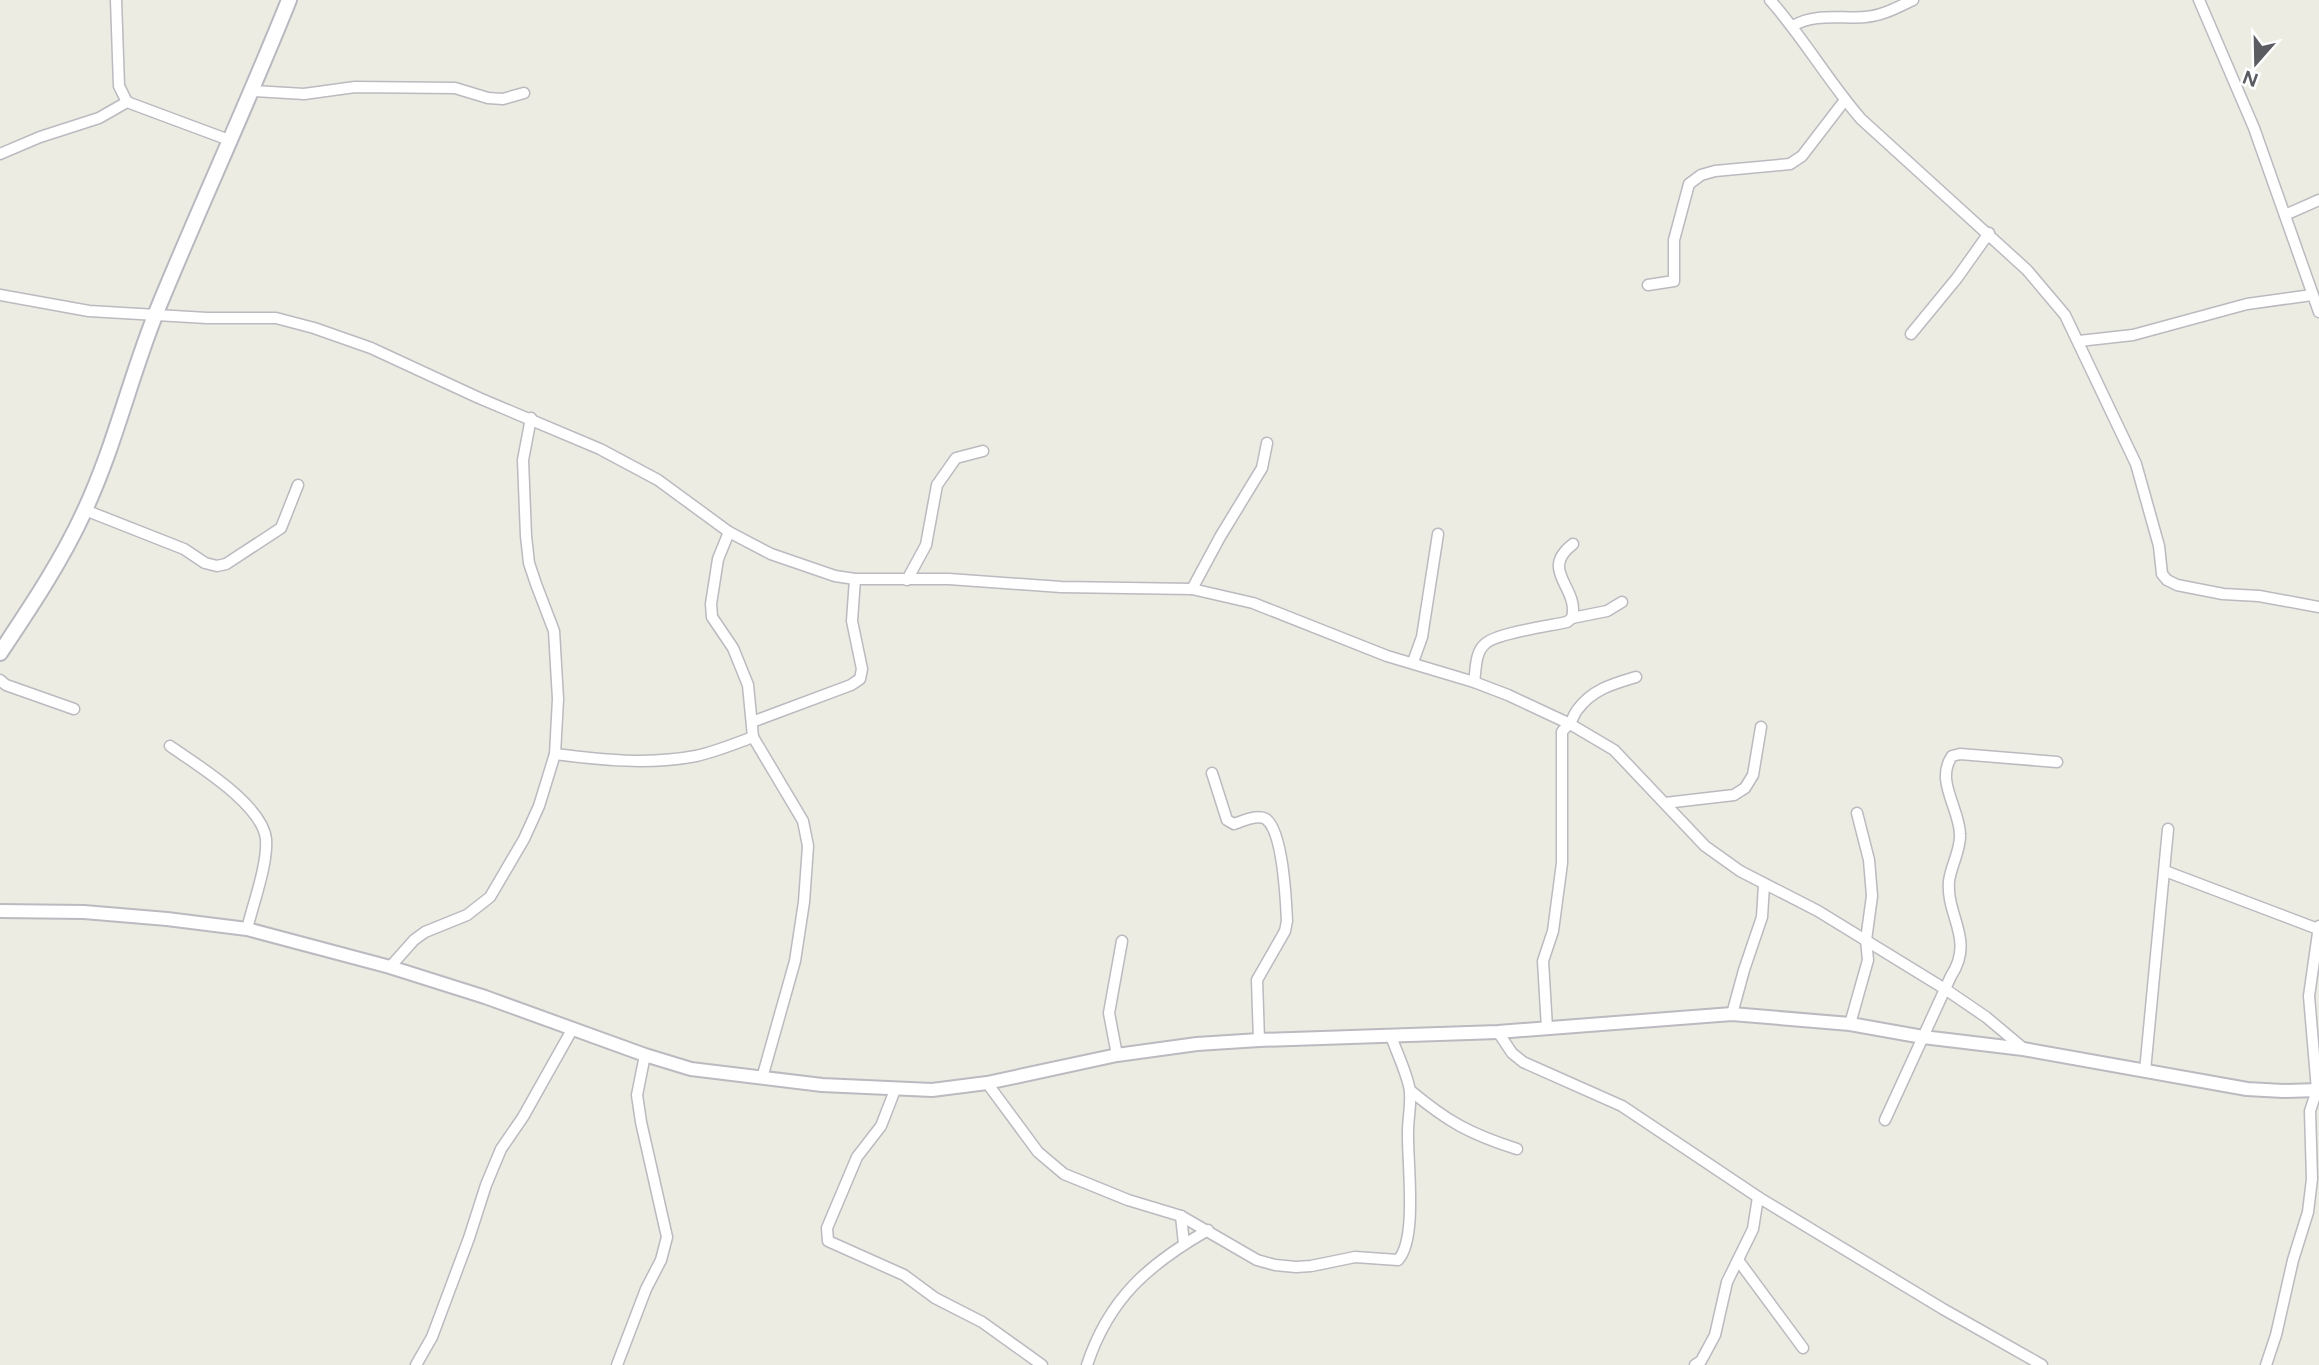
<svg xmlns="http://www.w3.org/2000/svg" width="2319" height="1365" font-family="Figtree,sans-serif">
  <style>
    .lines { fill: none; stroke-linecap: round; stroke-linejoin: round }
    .minor-casing { stroke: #babac0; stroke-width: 13 }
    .tertiary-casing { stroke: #babac0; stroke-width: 16 }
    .secondary-casing { stroke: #b8b9c0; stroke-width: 18 }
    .minor { stroke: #fff; stroke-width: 10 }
    .tertiary { stroke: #fff; stroke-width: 12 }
    .secondary { stroke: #fff; stroke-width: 14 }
  </style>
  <rect width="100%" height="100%" fill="#ecece2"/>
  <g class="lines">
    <defs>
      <g id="minor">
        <path d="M116 0 119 86 127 102 229 140"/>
        <path d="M1770 0C1803 37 1828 81 1861 119L2027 270 2065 315 2136 464 2159 546 2162 574 2167 580 2177 585 2223 594 2259 596 2319 607"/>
        <path d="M2199 0 2254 128 2319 312"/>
        <path d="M1793 26C1814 13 1841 19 1865 17 1882 16 1898 7 1913 0"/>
        <path d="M253 91 304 94 355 87 455 88 488 98 503 99 524 93"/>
        <path d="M0 154 40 137 99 118 127 102"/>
        <path d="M2285 215 2319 200"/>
        <path d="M1648 285 1674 281V240L1689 184 1701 175 1715 171 1790 164 1802 156 1845 100"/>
        <path d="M0 295 89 311 207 318H276L314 328 371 348 479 398 600 449 658 480 729 532 771 554 835 576 855 579H949L1061 587 1192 589 1253 603 1387 656 1474 682 1508 695 1570 724 1614 750 1705 846 1740 871 1818 911 1945 989 1986 1017 2023 1048"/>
        <path d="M1911 334 1957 278 1989 233"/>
        <path d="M2079 341 2133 335 2247 304 2312 295"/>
        <path d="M85 510 184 549 205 563 217 566 226 564 281 528 298 485"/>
        <path d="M729 532 718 559 711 604 712 617 733 648 748 685 753 737 803 821 808 846 804 902 795 961 762 1078"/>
        <path d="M907 580 926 545 937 485 956 458 983 451"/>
        <path d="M1192 589 1220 537 1262 468 1267 443"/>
        <path d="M1572 618 1607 611 1622 602"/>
        <path d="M1413 662 1422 637 1438 534"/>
        <path d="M0 680 6 685 74 709"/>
        <path d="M1474 682C1476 670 1475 652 1485 644 1496 633 1549 626 1567 622L1572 618C1580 587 1538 571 1573 544"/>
        <path d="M752 722 851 685 860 679 862 669 852 621 855 579"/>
        <path d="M170 746C197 765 262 804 266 839 268 864 253 904 247 929"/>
        <path d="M555 754C602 760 649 765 696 756 715 752 734 744 753 737"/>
        <path d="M1212 773 1227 820 1234 824C1242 821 1258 814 1266 819 1283 832 1286 900 1287 921L1285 931 1257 980 1259 1040"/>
        <path d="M1665 803 1734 795 1745 788 1753 775 1761 727"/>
        <path d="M2165 871 2318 929"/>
        <path d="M390 967 414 940 425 932 467 915 490 897 524 839 539 806 555 754 558 699 554 631 536 584 529 563 526 536 523 460 531 418"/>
        <path d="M1732 1014 1744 970 1762 917 1764 885"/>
        <path d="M1850 1024 1868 960 1866 940 1872 896 1869 860 1857 813"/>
        <path d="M1547 1028 1543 961 1553 931 1562 863V732C1564 728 1567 727 1569 724 1573 720 1574 713 1578 709 1593 689 1613 684 1636 677"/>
        <path d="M1498 1032 1512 1053 1523 1062 1622 1106 1758 1197 1943 1309 2042 1365"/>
        <path d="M1117 1055 1109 1013 1122 941"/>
        <path d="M2145 1071 2168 829"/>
        <path d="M987 1083 1038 1152 1064 1174 1128 1200 1181 1216 1257 1260 1275 1265 1296 1267 1311 1266 1355 1257 1398 1260C1418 1239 1407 1161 1408 1131 1408 1119 1411 1106 1410 1093 1410 1080 1396 1051 1391 1036"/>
        <path d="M895 1090 881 1126 857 1157 827 1228 828 1241 904 1275 935 1298 982 1322 1042 1365"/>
        <path d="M1411 1091C1448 1122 1470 1134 1517 1149"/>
        <path d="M1885 1120 1951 976C1975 939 1946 917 1949 881 1951 865 1961 850 1960 834 1959 807 1935 781 1952 756L1960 754 2057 762"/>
        <path d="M1181 1216 1184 1244"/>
        <path d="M1738 1260 1803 1348"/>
        <path d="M416 1365 432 1337 469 1238 486 1185 501 1149 523 1117 573 1028"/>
        <path d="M617 1365 646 1289 661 1260 667 1237 641 1122 637 1095 645 1055"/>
        <path d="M1087 1365C1109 1298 1149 1264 1208 1230"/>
        <path d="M1695 1365 1701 1361 1715 1335 1727 1282 1753 1229 1758 1197"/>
        <path d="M2266 1365 2276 1335 2293 1260 2308 1212 2312 1179 2310 1111 2317 1090 2309 996 2319 926"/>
      </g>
      <path id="tertiary" d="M0 911 84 912 167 919 247 929 390 967 485 997 645 1055 691 1069 822 1085 932 1090 987 1083 1117 1055 1197 1044 1259 1040 1498 1032 1732 1014 1850 1024 1923 1037 2023 1049 2247 1089 2283 1091 2319 1090"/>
      <path id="secondary" d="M0 653C30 608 61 562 84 512 114 448 130 378 156 313 199 208 247 105 289 0"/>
    </defs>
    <use href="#minor" class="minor-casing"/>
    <use href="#tertiary" class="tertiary-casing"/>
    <use href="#secondary" class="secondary-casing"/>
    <use href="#minor" class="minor"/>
    <use href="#tertiary" class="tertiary"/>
    <use href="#secondary" class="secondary"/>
  </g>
  <g transform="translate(2256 63) rotate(200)" stroke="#ffffff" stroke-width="5" paint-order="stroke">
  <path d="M0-5L12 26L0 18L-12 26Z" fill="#5a5c62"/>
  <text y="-10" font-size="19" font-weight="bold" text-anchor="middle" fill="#5a5c62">N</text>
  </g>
</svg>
